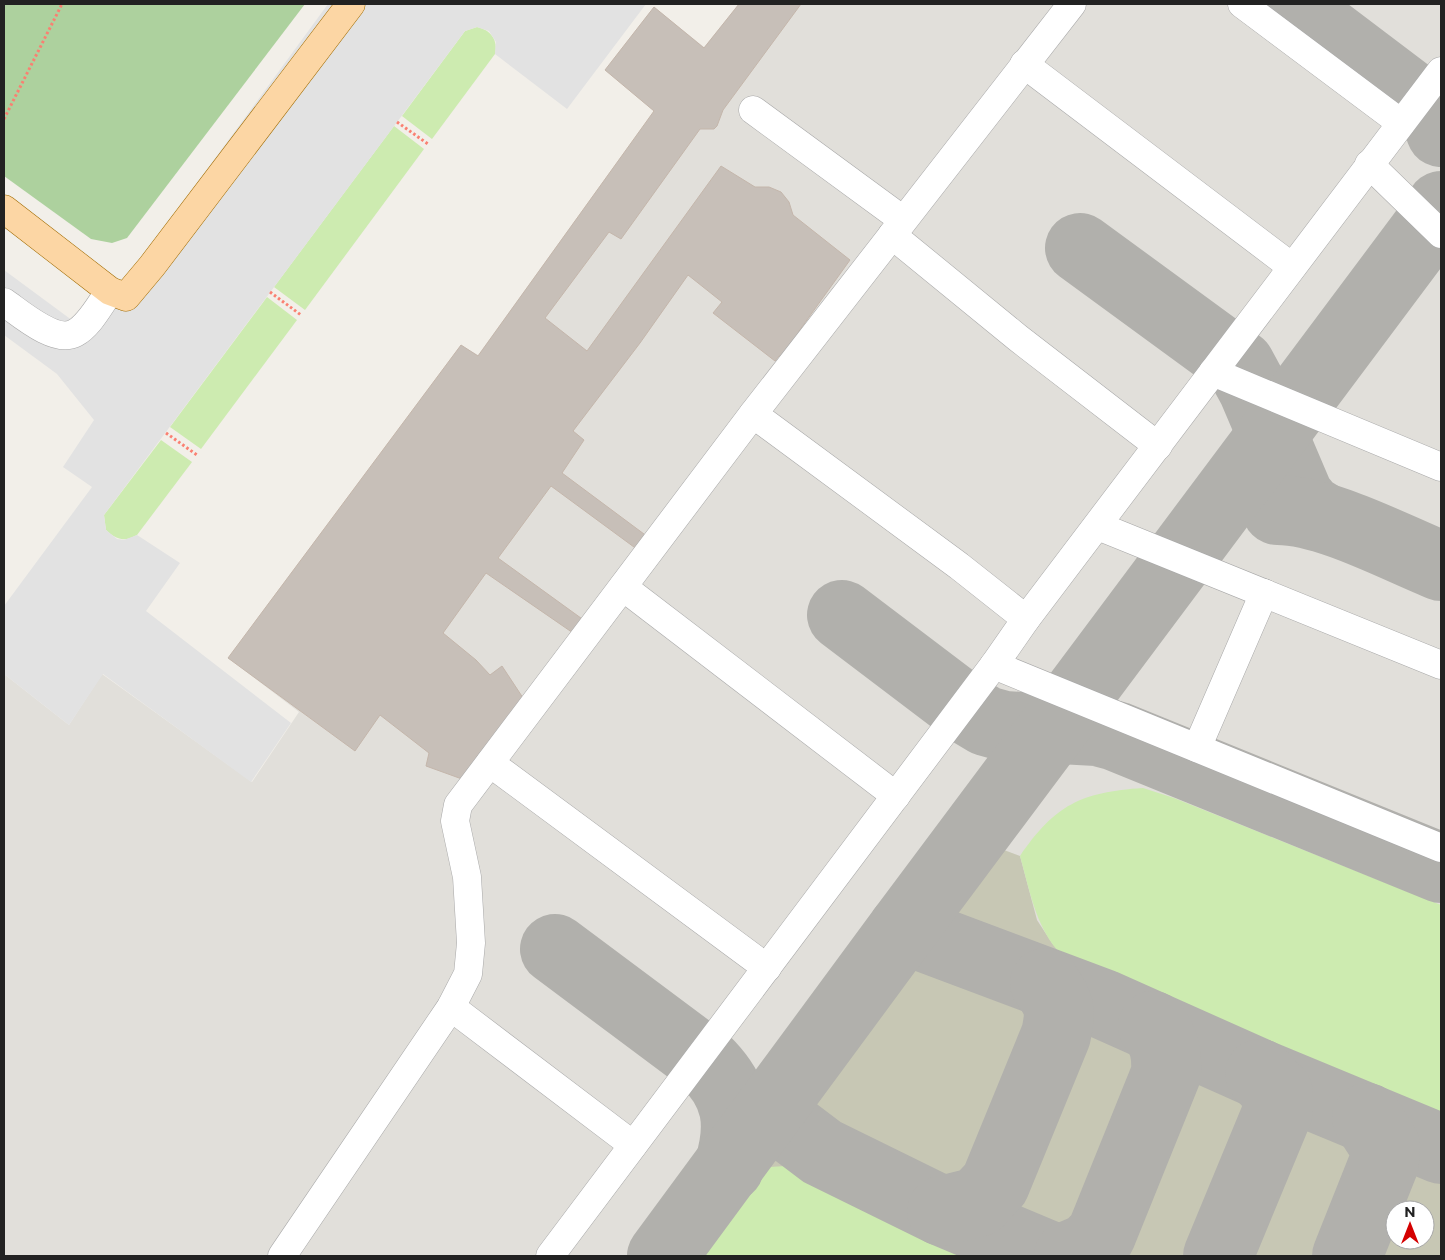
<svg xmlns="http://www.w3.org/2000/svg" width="1445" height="1260" font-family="Montserrat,sans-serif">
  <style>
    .airport { fill: #e1dfda; fill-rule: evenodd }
    .construction { fill: #c7c7b4; fill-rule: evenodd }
    .grass { fill: #cdebb0 }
    .forest { fill: #add19e }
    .parking { fill: #e2e2e2 }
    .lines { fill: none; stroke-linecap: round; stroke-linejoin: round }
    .taxiway { stroke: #b1b0ac; stroke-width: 70 }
    .building { fill: #c7bfb8; stroke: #c4b6ab }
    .minor-casing { stroke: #a9a9a9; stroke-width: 29 }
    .major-casing { stroke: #a06b00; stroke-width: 29 }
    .path { stroke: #fa8072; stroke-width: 3; stroke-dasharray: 2.5 2.5; stroke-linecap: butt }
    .minor { stroke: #fff; stroke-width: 28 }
    .major { stroke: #fcd6a4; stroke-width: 28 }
  </style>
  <rect width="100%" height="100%" fill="#f2efe9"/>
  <path class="airport" d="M739 4H1441V1256H4V674L69 725 102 674 252 782 299 712 228 658 461 345 478 355 654 111 605 70 654 7 704 47ZM1395 1210H1425V1240H1395Z"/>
  <path class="construction" d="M1004 850 1020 856 1037 920 1052 943 1077 969 1441 1121V1256H701ZM1395 1210H1425V1240H1395Z"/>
  <g class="grass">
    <path d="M477 27C491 30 498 40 495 54L432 139 402 116 465 31Z"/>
    <path d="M394 126 424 149 305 310 274 287Z"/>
    <path d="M267 297 297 320 201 449 170 427Z"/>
    <path d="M161 440 192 462 137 535C125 542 116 540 106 530L104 515Z"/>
    <path d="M1143 788 1174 798 1441 905V1121L1101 980C1093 977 1084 973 1077 968 1038 941 1032 899 1020 856 1055 805 1081 792 1143 788Z"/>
    <path d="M814 1164 1035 1256H702L770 1167Z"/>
  </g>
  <path class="forest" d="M4 4H305L127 238 112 243 91 239 4 176Z"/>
  <path class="parking" d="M328 4H646L567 109 495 54 496 42 489 31 477 27 465 31 104 515 106 530 117 539 124 540 137 535 180 563 146 611 291 723 251 782 103 674 69 725 4 674V606L92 487 63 467 94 420 57 374 4 335V270L88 332Z"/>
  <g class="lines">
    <g class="taxiway">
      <path d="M1290 4 1418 101 1438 123 1441 132"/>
      <path d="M1080 248 1240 365 1253 389 1299 497 1309 509 1322 517"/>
      <path d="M1277 510C1326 510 1394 547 1441 566"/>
      <path d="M842 615 966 709 986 721 1004 726 1097 731 1116 736 1441 868"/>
      <path d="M903 929 1103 1004 1260 1074 1441 1149"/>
      <path d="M555 949 705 1061C738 1093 742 1124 729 1167"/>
      <path d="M755 1131 774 1122 789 1127 822 1152 942 1211 1049 1256"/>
      <path d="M942 1211 978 1202 995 1184 1056 1035C1061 1010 1060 1004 1045 983"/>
      <path d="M662 1256 903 929 1430 224 1441 206"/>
      <path d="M1069 1256 1088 1248 1101 1235 1166 1074C1167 1054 1165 1042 1153 1026"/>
      <path d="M1218 1256 1278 1111V1093L1260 1074"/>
      <path d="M1347 1256 1384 1163 1385 1146 1367 1118"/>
    </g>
  </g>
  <path class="building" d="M739 4H801L723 110 717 126 714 129H700L621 239 609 232 545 318 587 351 721 166 755 187H769L781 192 789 202 793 215 850 260 799 331 798 337 785 354 779 356 775 361 713 313 722 302 688 275 640 343 573 431 584 440 562 473 648 537 638 550 551 486 498 558 585 621 576 635 486 573 443 633 476 660 490 675 502 666 529 707 473 783 426 766 429 753 380 715 355 751 228 658 461 345 478 356 654 111 605 70 654 7 704 48Z"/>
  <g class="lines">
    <defs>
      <g id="minor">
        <path d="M1242 4 1401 123"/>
        <path d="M1024 64 1292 267"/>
        <path d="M753 110 903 220"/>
        <path d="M1369 164 1441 234"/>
        <path d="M892 235 1018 338 1158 446"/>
        <path d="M4 302C20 313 55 344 75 333 90 325 100 304 110 291"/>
        <path d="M1213 372 1441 467"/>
        <path d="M753 414 959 566 1026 619"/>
        <path d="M1098 526 1441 665"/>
        <path d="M623 587 896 796"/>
        <path d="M994 665 1441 848"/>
        <path d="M1197 748 1264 593"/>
        <path d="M490 763 767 968"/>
        <path d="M451 1007 633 1145"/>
        <path d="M282 1256 451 1007 468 974 471 943 467 877 455 821 458 805 753 414 1072 4"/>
        <path d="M550 1256 994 665 1026 619 1441 71"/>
      </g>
      <path id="major" d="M4 209 110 291 126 297 152 266 351 4"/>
    </defs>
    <use href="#minor" class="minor-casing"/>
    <use href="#major" class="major-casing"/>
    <g class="path">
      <path d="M4 119 62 4"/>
      <path d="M397 122 428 144"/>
      <path d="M270 292 301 315"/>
      <path d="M166 433 197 455"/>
    </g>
    <use href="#minor" class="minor"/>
    <use href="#major" class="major"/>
  </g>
  <rect width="1445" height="1260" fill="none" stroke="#222222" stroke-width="10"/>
  <g transform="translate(1410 1225)"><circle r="24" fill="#ffffff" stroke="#a7a7a7"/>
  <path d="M0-4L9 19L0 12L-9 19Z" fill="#d40000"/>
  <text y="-8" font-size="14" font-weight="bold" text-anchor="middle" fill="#222222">N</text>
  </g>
</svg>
